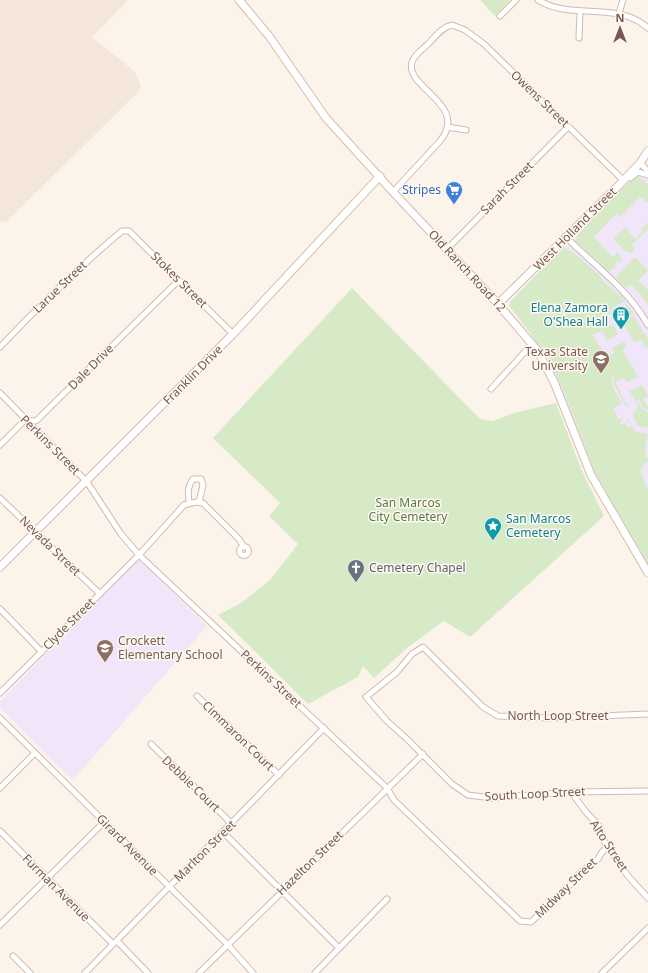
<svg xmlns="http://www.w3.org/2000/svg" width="648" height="973" font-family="'Noto Sans',sans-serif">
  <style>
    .residential { fill: #f4e6d8 }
    .education { fill: #f1e6f9 }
    .green { fill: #d7eac8 }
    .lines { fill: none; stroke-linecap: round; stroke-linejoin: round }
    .street-casing { stroke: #cebcaf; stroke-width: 7 }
    .secondary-casing { stroke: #d4beaf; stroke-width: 9 }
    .street { stroke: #fff; stroke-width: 5 }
    .secondary { stroke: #fff; stroke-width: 7 }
    .labels { text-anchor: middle; stroke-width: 3; stroke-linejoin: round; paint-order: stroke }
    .street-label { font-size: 12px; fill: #775a4d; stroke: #fff8f1 }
    .shop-label { font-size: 12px; fill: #366cbe; stroke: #fff8f1; text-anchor: end }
    .culture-label { font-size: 12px; fill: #0d838f; stroke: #fff8f1; text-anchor: end }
    .education-label { font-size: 12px; fill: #785e54; stroke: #fff8f1; text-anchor: end }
    .park-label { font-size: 12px; fill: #587c45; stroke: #fff8f1 }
    .worship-label { font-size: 12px; fill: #5b616d; stroke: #fff8f1; text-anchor: start }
  </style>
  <rect width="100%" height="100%" fill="#fcf4ea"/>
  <path class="residential" d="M0 0H128L92 37 135 72 141 86 137 93 6 222 0 221Z"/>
  <g class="education">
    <path d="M637 174 648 178V566L593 470 551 366 535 340 509 305 511 300Z"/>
    <path d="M139 559 207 626 73 780 0 708V701Z"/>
  </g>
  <g class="green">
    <path d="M480 0H510L495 16Z"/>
    <path d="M638 175 640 178 648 184V203L640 197 620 217 617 213 594 237 613 257 618 252 622 260 620 263 617 261 614 264 616 267 609 272 577 242 575 240 578 237 576 236 634 177Z"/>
    <path d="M648 223V229L632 245 635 248 631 253 626 252 613 239 626 227 629 230 628 232 636 239 643 231 641 229Z"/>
    <path d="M564 247H566L564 248 573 252 600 276 605 283 626 300 601 315 600 321 604 329 601 320 602 316 626 303 634 313 627 318 620 317 629 313 625 304 604 318 608 326 613 324 618 334 607 341 602 331 592 335 607 357 614 353 612 348 624 342 627 347 623 350 638 377 627 383 624 378 615 382 627 405 631 404 626 407 613 382 615 374C606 381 618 395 622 403L614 409 618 419 623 417 620 424 623 425 628 419 629 421 625 423 628 428 632 426 636 432 648 434 645 449 648 461 643 465 640 470 648 490V564L595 472 562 387 549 360 529 331 509 306 511 301Z"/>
    <path d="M635 257 648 270 638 281 648 290V305L631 284 626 288 616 278 618 274Z"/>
    <path d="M352 288 480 419 493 421 514 413 556 403 582 471 604 516 470 637 444 621 407 648 374 678 363 666 358 677 308 704 218 615 241 603 270 580 298 544 269 516 280 503 213 438Z"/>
    <path d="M634 316 648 339V347L645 348 641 340 635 343 633 340 620 319H628Z"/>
    <path d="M642 385 648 396 643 399 648 406V410L643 408 639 400 636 401 629 391Z"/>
    <path d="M638 402 642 409 648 412V428L638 426 633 416 634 411 638 408 636 403Z"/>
  </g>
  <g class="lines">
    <defs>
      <g id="street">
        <path d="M538 0C572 21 616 0 648 28"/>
        <path d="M619 13 623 0"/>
        <path d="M500 16 516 0"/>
        <path d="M579 38 580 11"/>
        <path d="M447 127 466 130"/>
        <path d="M640 163 648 171"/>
        <path d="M630 178 638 172 648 175"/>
        <path d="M393 192 440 141C470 104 404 88 412 62 414 55 423 49 428 44 435 37 442 27 452 25L465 30 484 44 623 180"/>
        <path d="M566 237C595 266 628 289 648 325"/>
        <path d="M447 249 568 127"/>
        <path d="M0 347C39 306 79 267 122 231H129L233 334"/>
        <path d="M491 389 532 344"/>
        <path d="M0 393 87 482 121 534 139 555 387 788 394 800 520 921 531 922 561 895 580 873 598 859 602 852 608 847"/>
        <path d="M0 445 25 420 36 421 179 280"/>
        <path d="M0 498 100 594"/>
        <path d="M189 502C188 493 187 487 193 479H201L203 485 199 502"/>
        <circle cx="244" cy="551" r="4.5"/>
        <path d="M0 609 42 652"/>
        <path d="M0 693 139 555 184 505 196 502 203 503 239 539 244 547"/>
        <path d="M197 696 279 775"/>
        <path d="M648 714 549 718 498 716 483 707 423 647 412 654 397 672 366 697 387 721 407 739 452 784 468 795 492 798 571 792 648 791"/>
        <path d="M0 718 228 945 253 973"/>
        <path d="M151 744 232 824"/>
        <path d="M0 788 35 753"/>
        <path d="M571 792 586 812 600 827 604 841 628 876 648 898"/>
        <path d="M0 831 113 944"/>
        <path d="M224 833 339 948"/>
        <path d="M0 925 104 822"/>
        <path d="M117 941 148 973"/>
        <path d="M13 956 30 973"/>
        <path d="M85 973 324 728"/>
        <path d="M199 973 423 754"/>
        <path d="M315 973 387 899"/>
        <path d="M602 973 648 928"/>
      </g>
      <g id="secondary">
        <path d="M239 0 269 36 326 118 393 192 498 304 537 350 554 382 591 475 648 573"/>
        <path d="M498 304 618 186 640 163 648 151"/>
        <path d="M0 567 233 334 380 176"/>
      </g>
    </defs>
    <use href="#street" class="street-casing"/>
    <use href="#secondary" class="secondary-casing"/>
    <use href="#street" class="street"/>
    <use href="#secondary" class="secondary"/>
  </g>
  <defs>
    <symbol id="supermarket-pin" viewBox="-11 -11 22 30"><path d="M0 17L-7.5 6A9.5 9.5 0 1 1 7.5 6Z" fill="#3f7fe0" stroke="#fff8f1"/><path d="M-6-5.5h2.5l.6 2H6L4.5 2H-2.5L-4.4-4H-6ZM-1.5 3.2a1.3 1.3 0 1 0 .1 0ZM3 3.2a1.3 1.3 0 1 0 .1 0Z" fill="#fff"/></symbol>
    <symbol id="building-pin" viewBox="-11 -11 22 30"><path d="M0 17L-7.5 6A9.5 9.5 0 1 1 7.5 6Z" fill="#0f9aa8" stroke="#fff8f1"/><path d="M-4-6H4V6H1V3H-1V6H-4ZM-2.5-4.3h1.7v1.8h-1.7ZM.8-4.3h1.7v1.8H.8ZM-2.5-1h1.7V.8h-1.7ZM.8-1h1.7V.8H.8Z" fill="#fff"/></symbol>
    <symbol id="university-pin" viewBox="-11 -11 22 30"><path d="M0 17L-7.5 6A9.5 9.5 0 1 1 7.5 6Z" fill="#8d6e63" stroke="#fff8f1"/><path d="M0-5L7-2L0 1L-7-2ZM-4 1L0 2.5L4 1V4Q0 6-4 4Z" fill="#fff"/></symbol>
    <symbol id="sight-pin" viewBox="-11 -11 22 30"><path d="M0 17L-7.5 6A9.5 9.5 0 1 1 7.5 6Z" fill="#0f9aa8" stroke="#fff8f1"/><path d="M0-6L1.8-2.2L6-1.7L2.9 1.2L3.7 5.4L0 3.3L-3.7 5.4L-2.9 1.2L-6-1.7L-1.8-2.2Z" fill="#fff"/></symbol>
    <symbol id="church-pin" viewBox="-11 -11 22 30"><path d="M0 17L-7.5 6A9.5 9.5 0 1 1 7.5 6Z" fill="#6b7280" stroke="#fff8f1"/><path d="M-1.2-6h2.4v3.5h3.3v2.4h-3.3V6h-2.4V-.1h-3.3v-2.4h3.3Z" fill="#fff"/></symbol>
    <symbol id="school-pin" viewBox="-11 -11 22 30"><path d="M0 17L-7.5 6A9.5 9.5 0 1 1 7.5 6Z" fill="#8d6e63" stroke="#fff8f1"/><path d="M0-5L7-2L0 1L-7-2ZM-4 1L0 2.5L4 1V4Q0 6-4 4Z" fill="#fff"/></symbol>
  </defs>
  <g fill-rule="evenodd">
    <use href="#supermarket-pin" x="444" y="180" width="20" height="27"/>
    <use href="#building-pin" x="611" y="305" width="20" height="27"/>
    <use href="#university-pin" x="591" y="349" width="20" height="27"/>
    <use href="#sight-pin" x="483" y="516" width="20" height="27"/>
    <use href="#church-pin" x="346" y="558" width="20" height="27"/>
    <use href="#school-pin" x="95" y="638" width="20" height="27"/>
  </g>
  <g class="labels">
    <g class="street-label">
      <text transform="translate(540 99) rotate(44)" y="4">Owens Street</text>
      <text transform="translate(507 188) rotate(-45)" y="4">Sarah Street</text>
      <text transform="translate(575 229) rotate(-45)" y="4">West Holland Street</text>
      <text transform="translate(467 271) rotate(47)" y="4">Old Ranch Road 12</text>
      <text transform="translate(179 280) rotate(45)" y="4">Stokes Street</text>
      <text transform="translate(60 287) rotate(-44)" y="4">Larue Street</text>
      <text transform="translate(91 367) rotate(-45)" y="4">Dale Drive</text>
      <text transform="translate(193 375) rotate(-45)" y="4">Franklin Drive</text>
      <text transform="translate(50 445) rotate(45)" y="4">Perkins Street</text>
      <text transform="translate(50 546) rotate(44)" y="4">Nevada Street</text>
      <text transform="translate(69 624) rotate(-45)" y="4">Clyde Street</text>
      <text transform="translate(271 679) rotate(43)" y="4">Perkins Street</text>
      <text x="558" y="720">North Loop Street</text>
      <text transform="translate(238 736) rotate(44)" y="4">Cimmaron Court</text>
      <text transform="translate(191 784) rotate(44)" y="4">Debbie Court</text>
      <text transform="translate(535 794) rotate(-3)" y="4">South Loop Street</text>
      <text transform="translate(127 845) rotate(45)" y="4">Girard Avenue</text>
      <text transform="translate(609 846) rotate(57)" y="4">Alto Street</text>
      <text transform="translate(205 851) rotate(-45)" y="4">Marlton Street</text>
      <text transform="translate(310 863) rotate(-44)" y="4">Hazelton Street</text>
      <text transform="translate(56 888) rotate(45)" y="4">Furman Avenue</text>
      <text transform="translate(566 888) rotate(-44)" y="4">Midway Street</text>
    </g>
    <g class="shop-label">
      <text x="441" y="194">Stripes</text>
    </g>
    <g class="culture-label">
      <text x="608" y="312">Elena Zamora<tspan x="608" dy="14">O'Shea Hall</tspan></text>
      <text x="506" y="523" text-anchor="start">San Marcos<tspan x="506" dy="14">Cemetery</tspan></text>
    </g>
    <g class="education-label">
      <text x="588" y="356">Texas State<tspan x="588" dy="14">University</tspan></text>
      <text x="118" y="645" text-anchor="start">Crockett<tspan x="118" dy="14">Elementary School</tspan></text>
    </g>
    <g class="park-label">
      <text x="408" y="507">San Marcos<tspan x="408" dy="14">City Cemetery</tspan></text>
    </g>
    <g class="worship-label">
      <text x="369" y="572">Cemetery Chapel</text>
    </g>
  </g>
  <g transform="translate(620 28)" stroke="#fff8f1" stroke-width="3" paint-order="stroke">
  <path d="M0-3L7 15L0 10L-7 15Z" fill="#775a4d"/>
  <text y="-6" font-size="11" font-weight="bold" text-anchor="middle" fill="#775a4d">N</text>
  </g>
</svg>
